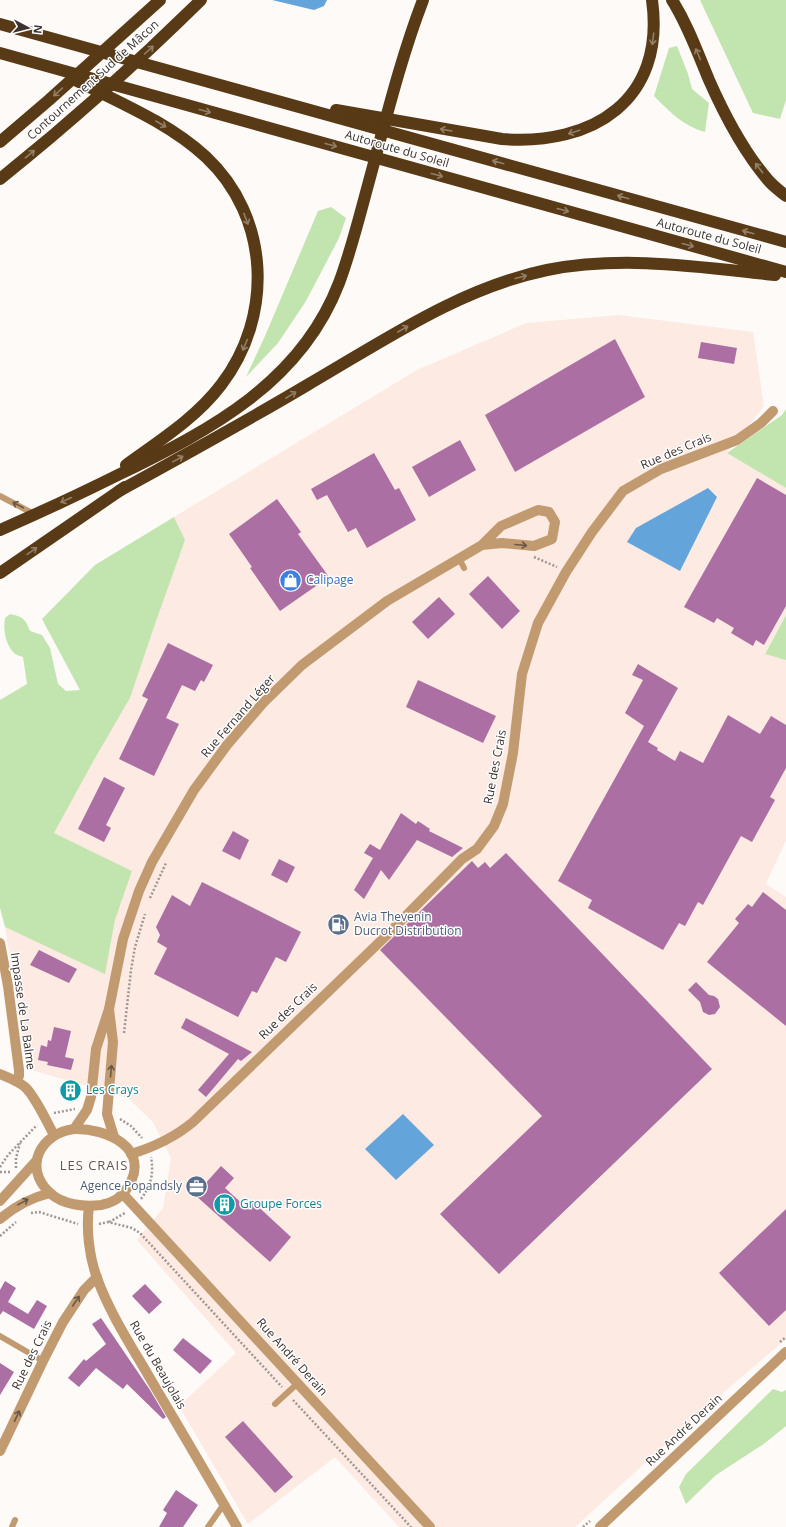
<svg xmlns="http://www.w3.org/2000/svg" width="786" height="1527" font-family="'Open Sans',sans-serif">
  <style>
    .built { fill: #fdeae2 }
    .green { fill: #c2e4af }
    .water { fill: #63a4db }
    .building { fill: #ab6fa4 }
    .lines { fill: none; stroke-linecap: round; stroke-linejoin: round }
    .path { stroke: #9e9794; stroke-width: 2.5; stroke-dasharray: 2 2; stroke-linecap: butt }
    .lane { stroke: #c29a70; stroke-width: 6 }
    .street { stroke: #c29a70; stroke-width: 10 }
    .highway { stroke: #583a16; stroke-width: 12 }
    .oneway { stroke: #927f68 }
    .oneway2 { stroke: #6b5746 }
    .labels { text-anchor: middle; stroke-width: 3; stroke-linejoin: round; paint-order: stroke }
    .street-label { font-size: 12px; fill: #3c332f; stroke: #fff }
    .shop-label { font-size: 12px; fill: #366cbe; stroke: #fff; text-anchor: start }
    .service-label { font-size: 12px; fill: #4e5e75; stroke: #fff; text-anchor: start }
    .culture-label { font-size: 12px; fill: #0d838f; stroke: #fff; text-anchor: start }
    .neighbourhood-label { font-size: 13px; letter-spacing: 1px; fill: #67534c; stroke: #fff }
  </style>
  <rect width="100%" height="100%" fill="#fefaf8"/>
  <path class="built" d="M619 315 753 332 764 406 727 453 786 488V615L765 653 786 660V840L766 884 786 897V1339L702 1411 575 1527H399L335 1457 248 1524 179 1406 236 1353 137 1240 163 1208 171 1158 153 1122 128 1098 28 1069 5 927 105 973 115 920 132 871 54 833 94 760 130 698 154 627 185 540 174 517 417 370 526 323Z"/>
  <g class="green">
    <path d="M700 0H786V100L780 119 753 113Z"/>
    <path d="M677 46 688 74 692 89 709 103 705 132C683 126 670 112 654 96L669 48Z"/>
    <path d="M331 207 346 218 339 238 306 301 278 343 246 377 265 336 318 211Z"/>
    <path d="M786 409V488L727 453 782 415Z"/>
    <path d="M174 517 185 540 154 627 130 698 94 760 54 833 132 871 115 920 105 974 5 927 0 908V700L27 684 23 657C20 656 16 655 14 653 5 644 3 629 5 618L10 614C23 617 25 618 30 631L42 635 50 648 58 684 66 691 80 690 42 619 95 565Z"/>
    <path d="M786 615V660L765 654Z"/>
    <path d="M773 1389 782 1392 786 1390V1426L765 1443 716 1475 686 1504 679 1487 686 1474Z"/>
  </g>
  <g class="water">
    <path d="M272 0H327L324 6 314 10Z"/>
    <path d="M708 488 717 497 680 571 627 542 636 528Z"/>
    <path d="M403 1114 434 1145 396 1180 365 1149Z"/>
  </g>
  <g class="building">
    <path d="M615 339 645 397 515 472 485 415Z"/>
    <path d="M701 342 737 348 734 364 698 358Z"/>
    <path d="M460 440 476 470 429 497 412 467Z"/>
    <path d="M374 453 395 490 399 488 416 520 367 548 356 528 348 532 327 495 317 500 311 489Z"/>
    <path d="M757 478 786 495V606L764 645 756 640 753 646 731 633 734 628 717 618 714 623 684 607Z"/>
    <path d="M277 499 301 532 298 534 329 577 280 611 250 568 252 567 229 534Z"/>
    <path d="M488 576 520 611 502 629 469 594Z"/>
    <path d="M439 597 455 614 428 639 412 622Z"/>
    <path d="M168 643 213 665 204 682 201 680 195 691 182 685 166 718 179 724 154 776 119 759 148 699 142 696Z"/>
    <path d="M638 664 678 688 648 742 658 748 657 750 675 761 680 751 703 763 728 715 760 734 771 716 786 725V768L770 797 775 800 752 842 741 836 703 905 698 902 685 926 679 923 663 950 588 908 592 900 558 881 644 726 625 713 643 680 632 675Z"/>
    <path d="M418 680 496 716 483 743 406 707Z"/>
    <path d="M104 777 125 788 106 825 111 828 104 842 78 829Z"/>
    <path d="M401 813 416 824 418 821 430 829 429 831 463 848 452 857 417 840 389 880 381 870 364 899 354 890 373 858 364 853 370 844 380 850Z"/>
    <path d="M233 831 249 840 240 860 222 851Z"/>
    <path d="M506 853 712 1069 499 1274 440 1214 542 1116 380 950 472 861 478 868 485 862 490 868Z"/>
    <path d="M279 859 295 867 287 883 271 875Z"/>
    <path d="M202 882 301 932 286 962 276 957 257 993 252 991 238 1017 154 974 167 948 157 942 160 935 156 927 172 895 190 906Z"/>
    <path d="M763 892 786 910V1026L707 962 739 923 735 919 748 904 752 907Z"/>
    <path d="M336 916 346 921 338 935 328 930Z"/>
    <path d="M39 950 77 969 69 983 30 965Z"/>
    <path d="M696 982 709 995 714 996 718 999 720 1007 715 1014 709 1015 703 1012 700 1002 688 990Z"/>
    <path d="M186 1018 252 1052 241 1061 238 1059 206 1097 198 1090 229 1054 181 1028Z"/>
    <path d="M54 1027 71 1031 65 1057 74 1059 71 1070 47 1065 48 1062 38 1060 41 1045 47 1047 48 1040 51 1041Z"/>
    <path d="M221 1166 234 1178 225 1188 246 1207 252 1201 291 1237 270 1262 195 1195Z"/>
    <path d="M786 1209V1310L769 1326 719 1273Z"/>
    <path d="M5 1281 16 1288 8 1302 28 1314 37 1300 47 1306 34 1329 3 1311 0 1315V1290Z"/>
    <path d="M145 1284 162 1302 149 1314 132 1296Z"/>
    <path d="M101 1318 150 1390 166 1417 163 1419 127 1384 123 1389 96 1368 79 1387 68 1378 84 1359 86 1361 106 1344 92 1324Z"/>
    <path d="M183 1338 212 1361 200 1374 173 1350Z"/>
    <path d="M0 1363 14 1372 0 1395Z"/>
    <path d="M243 1421 293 1477 275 1493 225 1437Z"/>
    <path d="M176 1490 198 1505 183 1527H159L167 1513 163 1510Z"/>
  </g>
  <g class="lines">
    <g class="path">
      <path d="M534 557 557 567"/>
      <path d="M150 898 166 863"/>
      <path d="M124 1033 131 970 135 947 145 914"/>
      <path d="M54 1113 75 1109"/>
      <path d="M120 1119 131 1126 142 1138"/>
      <path d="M0 1167 8 1155 37 1125"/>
      <path d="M16 1168V1158L20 1143"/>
      <path d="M0 1172H11"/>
      <path d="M141 1199C151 1186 154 1173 151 1157"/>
      <path d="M31 1213 39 1212 78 1224"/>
      <path d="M109 1222 125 1213"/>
      <path d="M99 1224 108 1222 132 1228 140 1233 282 1387"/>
      <path d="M0 1236 16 1222"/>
      <path d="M780 1342 786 1337"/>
      <path d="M293 1400 411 1527"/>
      <path d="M583 1527 590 1521"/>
    </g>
    <g class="lane">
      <path d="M0 496 34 514"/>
      <path d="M459 558 464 568"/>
      <path d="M0 1336 43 1361"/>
      <path d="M275 1404 298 1383"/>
      <path d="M12 1527 15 1520"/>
      <path d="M208 1527 224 1504"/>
    </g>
    <g class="street">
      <path d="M0 943 8 986 19 1070V1076L16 1081"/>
      <path d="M109 1009 123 939 139 891 152 862 194 790 227 745 263 703 302 665 387 601 482 545 501 526 538 510 549 512 555 522 552 539 534 546 502 543 482 545"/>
      <path d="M0 1074C9 1078 18 1081 25 1087 35 1096 47 1122 54 1135"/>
      <path d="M74 1129C106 1128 152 1148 128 1187 122 1197 113 1203 101 1205 84 1207 63 1205 50 1193 22 1167 41 1133 74 1129Z"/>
      <path d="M74 1129 87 1110 91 1097 96 1049 109 1009 113 1042 107 1114 114 1137"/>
      <path d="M131 1154C154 1147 175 1137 193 1122L389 933 462 859 477 849 494 826 503 804 513 753 522 674 538 623 566 572 592 532 623 491 661 469 737 440 761 423 773 411"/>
      <path d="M123 1194 430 1527"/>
      <path d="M0 1201 37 1160"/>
      <path d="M89 1206C86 1229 89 1256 97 1278 110 1314 132 1347 151 1380 180 1429 209 1478 237 1527"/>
      <path d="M0 1219C15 1206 30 1198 50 1193"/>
      <path d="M0 1451 43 1361 63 1322 84 1290 97 1277"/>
      <path d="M600 1527 786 1352"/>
    </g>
    <g class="highway">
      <path d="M672 0C688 25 698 54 709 80 724 114 744 152 768 180 773 186 780 191 786 196"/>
      <path d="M0 24 786 242"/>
      <path d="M0 53 786 272"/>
      <path d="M73 79C118 102 168 122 206 157 270 217 274 316 221 385 196 418 159 441 126 465"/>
      <path d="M336 110 502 139C593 146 666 100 652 0"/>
      <path d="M0 142 49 100 160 0"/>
      <path d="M0 179C70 123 137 63 201 0"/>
      <path d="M119 491C183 456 247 421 309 384 385 340 460 288 547 270 623 255 699 267 775 275"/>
      <path d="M0 530C41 512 82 493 122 473 212 429 301 382 339 283 351 251 359 218 368 185 385 123 400 60 423 0"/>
      <path d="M0 573 125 487"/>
    </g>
  </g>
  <defs><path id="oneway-shaft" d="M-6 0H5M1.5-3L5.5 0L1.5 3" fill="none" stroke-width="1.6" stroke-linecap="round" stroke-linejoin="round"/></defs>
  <g class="oneway">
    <use href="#oneway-shaft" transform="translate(653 39) rotate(97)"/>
    <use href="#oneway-shaft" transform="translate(149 50) rotate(-42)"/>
    <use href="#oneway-shaft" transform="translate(698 54) rotate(-113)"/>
    <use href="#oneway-shaft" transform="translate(58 92) rotate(138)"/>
    <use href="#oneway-shaft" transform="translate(205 111) rotate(15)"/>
    <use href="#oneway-shaft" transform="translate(161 124) rotate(30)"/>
    <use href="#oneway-shaft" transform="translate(446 130) rotate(-170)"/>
    <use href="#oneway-shaft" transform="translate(574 132) rotate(162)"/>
    <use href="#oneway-shaft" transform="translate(331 145) rotate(15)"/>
    <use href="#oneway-shaft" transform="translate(30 154) rotate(-40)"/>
    <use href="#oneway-shaft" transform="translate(498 162) rotate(-164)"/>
    <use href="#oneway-shaft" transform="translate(759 168) rotate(-127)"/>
    <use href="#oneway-shaft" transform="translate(437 175) rotate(15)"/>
    <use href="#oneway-shaft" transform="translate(623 197) rotate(-164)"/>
    <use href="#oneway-shaft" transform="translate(563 210) rotate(15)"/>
    <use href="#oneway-shaft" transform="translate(246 219) rotate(69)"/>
    <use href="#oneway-shaft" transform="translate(748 232) rotate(-164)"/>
    <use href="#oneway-shaft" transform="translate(688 245) rotate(15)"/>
    <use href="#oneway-shaft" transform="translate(521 277) rotate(-15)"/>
    <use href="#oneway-shaft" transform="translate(403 329) rotate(-30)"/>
    <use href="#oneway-shaft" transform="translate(245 345) rotate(113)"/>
    <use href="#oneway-shaft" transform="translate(291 395) rotate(-31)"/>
    <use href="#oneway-shaft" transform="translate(178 459) rotate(-29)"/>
    <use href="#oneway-shaft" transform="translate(66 500) rotate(155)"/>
    <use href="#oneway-shaft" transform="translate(32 551) rotate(-35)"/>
  </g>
  <g class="oneway2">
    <use href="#oneway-shaft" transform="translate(18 505) rotate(-152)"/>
    <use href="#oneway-shaft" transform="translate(521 545) rotate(5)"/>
    <use href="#oneway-shaft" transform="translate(111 1071) rotate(-85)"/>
    <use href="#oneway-shaft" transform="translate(23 1202) rotate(-29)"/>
    <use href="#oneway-shaft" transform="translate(76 1301) rotate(-56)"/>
    <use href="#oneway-shaft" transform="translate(17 1416) rotate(-65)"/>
  </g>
  <defs>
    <symbol id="shop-disc" viewBox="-11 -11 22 22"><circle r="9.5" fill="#3f7fe0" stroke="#fff"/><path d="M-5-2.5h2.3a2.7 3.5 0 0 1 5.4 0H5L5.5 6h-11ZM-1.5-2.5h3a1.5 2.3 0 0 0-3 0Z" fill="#fff"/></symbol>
    <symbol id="fuel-disc" viewBox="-11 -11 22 22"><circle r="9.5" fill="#5c6f8a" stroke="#fff"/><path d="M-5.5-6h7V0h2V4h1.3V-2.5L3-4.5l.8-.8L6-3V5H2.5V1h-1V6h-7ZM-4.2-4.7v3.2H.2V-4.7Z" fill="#fff"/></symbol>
    <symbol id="building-disc" viewBox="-11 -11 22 22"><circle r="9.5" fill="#0f9aa8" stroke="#fff"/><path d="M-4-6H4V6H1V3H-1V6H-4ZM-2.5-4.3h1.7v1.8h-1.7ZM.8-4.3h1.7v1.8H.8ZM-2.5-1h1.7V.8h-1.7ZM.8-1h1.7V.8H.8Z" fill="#fff"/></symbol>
    <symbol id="office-disc" viewBox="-11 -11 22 22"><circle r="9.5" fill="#5c6f8a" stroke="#fff"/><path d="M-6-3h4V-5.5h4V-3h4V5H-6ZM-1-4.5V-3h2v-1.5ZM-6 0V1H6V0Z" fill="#fff"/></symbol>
  </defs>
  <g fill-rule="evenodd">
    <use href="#shop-disc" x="278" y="568" width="25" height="25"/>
    <use href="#fuel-disc" x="326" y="912" width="25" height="25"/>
    <use href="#building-disc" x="58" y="1078" width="25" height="25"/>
    <use href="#office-disc" x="184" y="1174" width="25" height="25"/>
    <use href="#building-disc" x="212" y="1192" width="25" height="25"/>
  </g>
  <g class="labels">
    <g class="street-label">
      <text transform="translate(93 80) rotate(-42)" y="4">Contournement Sud de Mâcon</text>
      <text transform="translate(397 149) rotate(16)" y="4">Autoroute du Soleil</text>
      <text transform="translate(709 236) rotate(15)" y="4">Autoroute du Soleil</text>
      <text transform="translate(676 451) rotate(-23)" y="4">Rue des Crais</text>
      <text transform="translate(238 716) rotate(-49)" y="4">Rue Fernand Léger</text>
      <text transform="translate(495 767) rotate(-79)" y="4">Rue des Crais</text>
      <text transform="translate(23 1011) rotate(82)" y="4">Impasse de La Balme</text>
      <text transform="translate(288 1011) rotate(-44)" y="4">Rue des Crais</text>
      <text transform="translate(32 1355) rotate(-64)" y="4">Rue des Crais</text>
      <text transform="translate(292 1357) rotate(48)" y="4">Rue André Derain</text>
      <text transform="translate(158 1365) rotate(60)" y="4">Rue du Beaujolais</text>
      <text transform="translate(684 1430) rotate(-43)" y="4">Rue André Derain</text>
    </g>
    <g class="shop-label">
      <text x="306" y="584">Calipage</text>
    </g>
    <g class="service-label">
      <text x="354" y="921">Avia Thevenin<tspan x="354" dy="14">Ducrot Distribution</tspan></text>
      <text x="182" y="1190" text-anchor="end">Agence Popandsly</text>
    </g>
    <g class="culture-label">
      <text x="86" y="1094">Les Crays</text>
      <text x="240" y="1208">Groupe Forces</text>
    </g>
    <g class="neighbourhood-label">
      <text x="94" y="1170">LES CRAIS</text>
    </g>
  </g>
  <g transform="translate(28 28) rotate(97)" stroke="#ffffff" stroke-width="3" paint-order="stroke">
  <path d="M0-3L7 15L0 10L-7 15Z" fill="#3c332f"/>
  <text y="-6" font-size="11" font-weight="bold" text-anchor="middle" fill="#3c332f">N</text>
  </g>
</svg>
